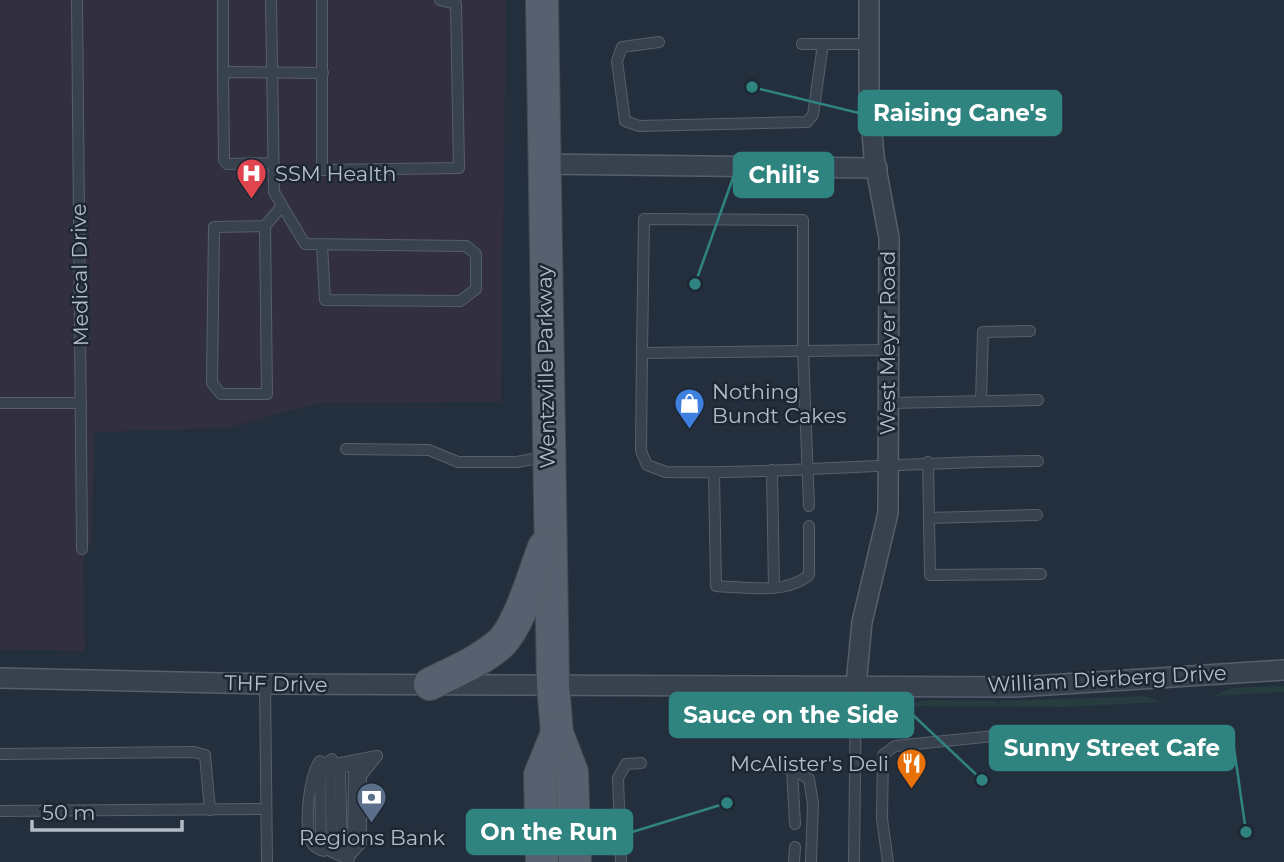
<svg xmlns="http://www.w3.org/2000/svg" width="1284" height="862" font-family="Montserrat,sans-serif">
  <style>
    .medical { fill: #32303f }
    .green { fill: #263c3f }
    .lines { fill: none; stroke-linecap: round; stroke-linejoin: round }
    .lane-casing { stroke: #565f6c; stroke-width: 12 }
    .street-casing { stroke: #565f6c; stroke-width: 22 }
    .primary-casing { stroke: #414a57; stroke-width: 34 }
    .lane { stroke: #38414e; stroke-width: 10 }
    .street { stroke: #38414e; stroke-width: 19 }
    .primary { stroke: #56606e; stroke-width: 32 }
    .labels { text-anchor: middle; stroke-width: 5; stroke-linejoin: round; paint-order: stroke }
    .poi-label { font-size: 21px; fill: #b4bcc9; stroke: #1d2633; text-anchor: start }
    .street-label { font-size: 21px; fill: #b4bcc9; stroke: #1d2633 }
    .leader { fill: none; stroke: #308480; stroke-width: 2.5 }
    .callout-dot { fill: #308480; stroke: #1d2633; stroke-width: 2.5 }
    .callout { fill: #308480; stroke: #308480; stroke-width: 2.5 }
    .callout-label { font-size: 23px; text-anchor: middle; font-weight: bold; fill: #fff }
  </style>
  <rect width="100%" height="100%" fill="#242f3e"/>
  <path class="medical" d="M0 0H506L501 402 319 403 226 428 95 432 91 542 83 562 85 651 0 649Z"/>
  <g class="green">
    <path d="M1284 686V692L1214 696 1231 688Z"/>
    <path d="M1145 696 1163 702 1066 707 903 706 928 700 994 701 999 704V701Z"/>
  </g>
  <g class="lines">
    <defs>
      <g id="lane">
        <path d="M77 0 82 549"/>
        <path d="M271 0 274 192 305 244 466 246 476 254V289L460 301 325 300 322 245"/>
        <path d="M322 0V170L459 168 456 4 440 0"/>
        <path d="M659 42 622 47 617 61 625 121 639 126 807 122 813 115 823 44"/>
        <path d="M802 44H869"/>
        <path d="M223 72V0"/>
        <path d="M273 163 227 164 224 160 223 72 323 73"/>
        <path d="M265 226 267 394H221L212 383 214 227 265 226 282 206"/>
        <path d="M888 350 642 353 641 451 647 465 666 472C790 474 914 461 1038 461"/>
        <path d="M642 353 644 219 803 220V351L809 506"/>
        <path d="M981 401 983 332 1030 331"/>
        <path d="M0 403H81"/>
        <path d="M888 403 1038 400"/>
        <path d="M346 449 429 450 458 462H517L544 457"/>
        <path d="M928 462 930 575 1041 574"/>
        <path d="M772 470 774 587"/>
        <path d="M714 472 716 586C744 587 786 595 809 575V526"/>
        <path d="M929 518 1037 515"/>
        <path d="M265 684 267 862"/>
        <path d="M0 754 194 752 205 755 210 810"/>
        <path d="M320 761C309 774 302 832 314 846 315 847 323 851 324 851"/>
        <path d="M773 765 792 769 809 779 813 804 811 862"/>
        <path d="M792 769 795 824"/>
        <path d="M0 811 266 809"/>
        <path d="M321 850 320 768 332 759"/>
        <path d="M351 854 361 843V776L377 756"/>
        <path d="M348 859 332 852 330 765 377 756"/>
        <path d="M348 859 342 854 340 769 350 765"/>
        <path d="M348 862 353 844 354 769 362 765"/>
        <path d="M621 862 618 778 626 764 641 763"/>
        <path d="M794 862 795 847"/>
        <path d="M854 862 856 685"/>
        <path d="M888 862 882 819 883 755 895 746 1014 734 1033 750"/>
      </g>
      <g id="street">
        <path d="M542 164 877 168"/>
        <path d="M0 678 265 684 1015 687 1284 670"/>
        <path d="M856 685 862 622 888 513 889 238 874 157 869 93V0"/>
      </g>
      <g id="primary">
        <path d="M542 0 553 685 557 733 572 772 575 862"/>
        <path d="M430 684C454 672 481 661 501 643 520 624 534 573 544 547"/>
        <path d="M542 862 540 775 557 733"/>
      </g>
    </defs>
    <use href="#lane" class="lane-casing"/>
    <use href="#street" class="street-casing"/>
    <use href="#primary" class="primary-casing"/>
    <use href="#lane" class="lane"/>
    <use href="#street" class="street"/>
    <use href="#primary" class="primary"/>
  </g>
  <defs>
    <symbol id="hospital-pin" viewBox="-11 -11 22 30"><path d="M0 17L-7.5 6A9.5 9.5 0 1 1 7.5 6Z" fill="#e0444e" stroke="#1d2633"/><path d="M-5-5h3v3.5h4V-5h3V5h-3V1.5h-4V5h-3Z" fill="#fff"/></symbol>
    <symbol id="shop-pin" viewBox="-11 -11 22 30"><path d="M0 17L-7.5 6A9.5 9.5 0 1 1 7.5 6Z" fill="#3f7fe0" stroke="#1d2633"/><path d="M-5-2.5h2.3a2.7 3.5 0 0 1 5.4 0H5L5.5 6h-11ZM-1.5-2.5h3a1.5 2.3 0 0 0-3 0Z" fill="#fff"/></symbol>
    <symbol id="restaurant-pin" viewBox="-11 -11 22 30"><path d="M0 17L-7.5 6A9.5 9.5 0 1 1 7.5 6Z" fill="#e8710a" stroke="#1d2633"/><path d="M-5-6h1v4h1v-4h1v4h1v-4h1v5L-1.5 .5V6h-2V.5L-5-1ZM5-6V6H3V1.5H1.5Q1.5-4 5-6Z" fill="#fff"/></symbol>
    <symbol id="bank-pin" viewBox="-11 -11 22 30"><path d="M0 17L-7.5 6A9.5 9.5 0 1 1 7.5 6Z" fill="#5c6f8a" stroke="#1d2633"/><path d="M-6-4H6V4H-6ZM0-2.3a2.3 2.3 0 1 0 0 4.6a2.3 2.3 0 1 0 0-4.6Z" fill="#fff"/></symbol>
  </defs>
  <g fill-rule="evenodd">
    <use href="#hospital-pin" x="234" y="156" width="35" height="47"/>
    <use href="#shop-pin" x="672" y="386" width="35" height="47"/>
    <use href="#restaurant-pin" x="894" y="746" width="35" height="47"/>
    <use href="#bank-pin" x="354" y="780" width="35" height="47"/>
  </g>
  <g class="labels">
    <g class="poi-label">
      <text x="275" y="181">SSM Health</text>
      <text x="712" y="399">Nothing<tspan x="712" dy="24">Bundt Cakes</tspan></text>
      <text x="889" y="771" text-anchor="end">McAlister's Deli</text>
      <text x="372" y="845" text-anchor="middle">Regions Bank</text>
    </g>
    <g class="street-label">
      <text transform="translate(80 275) rotate(-91)" y="7">Medical Drive</text>
      <text transform="translate(888 343) rotate(-90)" y="7">West Meyer Road</text>
      <text transform="translate(546 367) rotate(-91)" y="7">Wentzville Parkway</text>
      <text transform="translate(1107 679) rotate(-3)" y="7">William Dierberg Drive</text>
      <text transform="translate(276 684) rotate(1)" y="7">THF Drive</text>
    </g>
  </g>
  <path class="leader" d="M752 87L859 113M695 284L734 175M982 780L913 715M1246 832L1234 748M727 803L632 832"/>
  <g class="callout-dot">
    <circle cx="752" cy="87" r="7"/>
    <circle cx="695" cy="284" r="7"/>
    <circle cx="982" cy="780" r="7"/>
    <circle cx="1246" cy="832" r="7"/>
    <circle cx="727" cy="803" r="7"/>
  </g>
  <g class="callout">
    <rect x="859" y="91" width="202" height="44" rx="7"/>
    <rect x="734" y="153" width="99" height="44" rx="7"/>
    <rect x="670" y="693" width="243" height="44" rx="7"/>
    <rect x="990" y="726" width="244" height="44" rx="7"/>
    <rect x="467" y="810" width="165" height="44" rx="7"/>
  </g>
  <g class="callout-label">
    <text x="960" y="121">Raising Cane's</text>
    <text x="784" y="183">Chili's</text>
    <text x="791" y="723">Sauce on the Side</text>
    <text x="1112" y="756">Sunny Street Cafe</text>
    <text x="549" y="840">On the Run</text>
  </g>
  <path d="M32 820v10h150v-10" fill="none" stroke="#b4bcc9" stroke-width="3.5"/>
  <text x="42" y="820" font-size="21" fill="#b4bcc9" stroke="#1d2633" stroke-width="5" paint-order="stroke">50 m</text>
</svg>
